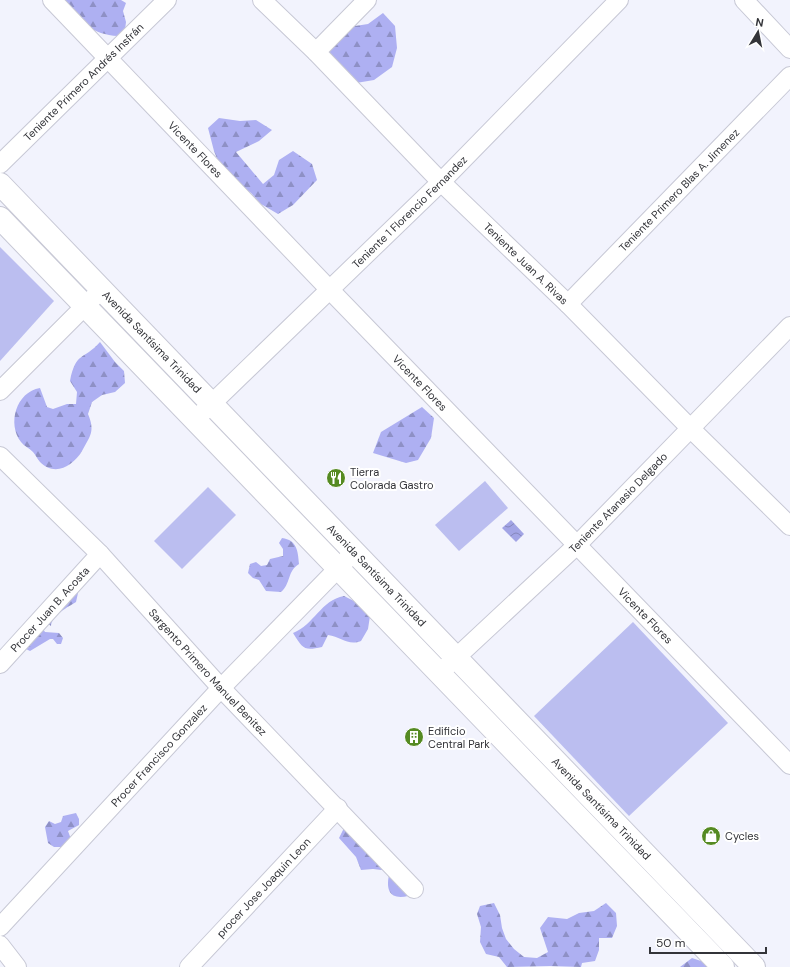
<svg xmlns="http://www.w3.org/2000/svg" width="790" height="967" font-family="'DM Sans',sans-serif">
  <style>
    .grass { fill: url(#grass-tufts) }
    .forest { fill: url(#forest-firs) }
    .park { fill: #bbbef0 }
    .water { fill: url(#water-waves) }
    .lines { fill: none; stroke-linecap: round; stroke-linejoin: round }
    .minor-casing { stroke: #c7c8d5; stroke-width: 20 }
    .major-casing { stroke: #c7c8d5; stroke-width: 24 }
    .minor { stroke: #fff; stroke-width: 18 }
    .major { stroke: #fff; stroke-width: 22 }
    .labels { text-anchor: middle; stroke-width: 4; stroke-linejoin: round; paint-order: stroke }
    .street-label { font-size: 11px; fill: #333439; stroke: #fff }
    .poi-label { font-size: 11px; fill: #333439; stroke: #fff; text-anchor: start }
  </style>
  <defs>
    <pattern id="grass-tufts" width="24" height="20" patternUnits="userSpaceOnUse"><rect width="24" height="20" fill="#bbbef0"/><path d="M3 7l-1-3M5 7V3M7 7l1-3M15 17l-1-3M17 17v-4M19 17l1-3" fill="none" stroke="#999bc3"/></pattern>
    <pattern id="forest-firs" width="22" height="20" patternUnits="userSpaceOnUse"><rect width="22" height="20" fill="#aeb0f2"/><path d="M5 1l3.5 6h-7zM16 11l3.5 6h-7z" fill="#8e90c5"/></pattern>
    <pattern id="water-waves" width="16" height="10" patternUnits="userSpaceOnUse"><rect width="16" height="10" fill="#a2a4e5"/><path d="M0 5q4-4 8 0t8 0" fill="none" stroke="#8586bb"/></pattern>
  </defs>
  <rect width="100%" height="100%" fill="#f2f3fd"/>
  <g class="grass">
    <path d="M107 310 192 399 190 398 107 312Z"/>
    <path d="M212 418 336 547 332 548 211 421Z"/>
    <path d="M358 571 438 654 436 655 357 572Z"/>
  </g>
  <g class="forest">
    <path d="M65 0H121L126 3 123 11 126 22 125 30 118 36C93 35 78 21 65 0Z"/>
    <path d="M383 13 395 26 397 48 392 67 374 80 356 83 322 55 335 40 355 26 368 24Z"/>
    <path d="M219 118 240 121 256 120 272 130 259 141 236 152 263 184 274 175 279 160 293 151 312 164 317 180 293 205 278 214 261 204 251 193 222 171 214 151 208 128Z"/>
    <path d="M100 342 115 362 124 371 125 383 115 392 102 395 92 402 88 414C95 431 91 435 82 451 73 466 55 477 40 462 37 459 36 455 33 452 29 448 24 446 21 442 7 424 16 392 40 388L47 407 53 409 67 404H76L77 392 70 381C76 351 83 361 100 342Z"/>
    <path d="M422 407 434 418 431 438 418 460 406 463 373 453 381 432Z"/>
    <path d="M282 538C297 540 298 551 299 564 287 571 291 584 281 592L266 591 259 580 253 578 248 573 250 564 256 562 261 566 267 565 270 559 283 556V549L279 543Z"/>
    <path d="M74 591 78 593 76 602C68 607 52 615 51 626L47 623 43 629 45 632 59 633 63 638 61 644H57L53 639H50L30 651 22 647Z"/>
    <path d="M344 596 356 602 370 616 368 629 361 641C348 646 341 637 328 635L322 647C304 651 303 649 293 633 314 625 321 600 344 596Z"/>
    <path d="M76 813 79 819V825L68 831 72 842 68 847H54L48 843 45 827 49 821 55 824 61 822 63 816Z"/>
    <path d="M345 826 417 893C395 902 383 896 390 871L373 869 361 870 356 857 339 838Z"/>
    <path d="M494 903 500 915 502 928 506 939 514 949 524 957 537 958 548 952 540 928 548 917 567 919 579 913 594 911 606 903 616 913 617 926 612 938H599V950L595 961 582 963 581 967 550 966 507 967 499 957 486 954 480 942 481 927 477 914 480 906Z"/>
    <path d="M692 958 704 962 707 967H680Z"/>
  </g>
  <g class="park">
    <path d="M0 247 54 301 0 361Z"/>
    <path d="M485 481 508 508 459 551 435 525Z"/>
    <path d="M208 487 236 515 182 569 154 541Z"/>
    <path d="M633 622 728 723 629 816 534 716Z"/>
  </g>
  <path class="water" d="M511 520 524 534 516 542 502 528Z"/>
  <g class="lines">
    <defs>
      <g id="minor">
        <path id="s1" d="M52 0 329 289 790 765"/>
        <path id="s2" d="M262 0 316 52 441 182 568 304 691 429 790 526"/>
        <path d="M744 0 790 49"/>
        <path d="M316 52 367 0"/>
        <path id="s3" d="M0 164 167 0"/>
        <path id="s4" d="M568 304 790 76"/>
        <path d="M0 391 102 289"/>
        <path id="s5" d="M202 413 441 182 619 0"/>
        <path id="s6" d="M0 456 100 554 221 688 414 889"/>
        <path id="s7" d="M0 664 100 554"/>
        <path id="s8" d="M446 667 577 545 790 326"/>
        <path id="s9" d="M0 927 221 688 354 552"/>
        <path d="M0 945 17 967"/>
        <path id="s10" d="M189 967 338 808"/>
      </g>
      <g id="major">
        <path id="s11" d="M0 184 754 967"/>
        <path d="M0 218 723 967"/>
      </g>
    </defs>
    <use href="#minor" class="minor-casing"/>
    <use href="#major" class="major-casing"/>
    <use href="#minor" class="minor"/>
    <use href="#major" class="major"/>
  </g>
  <defs>
    <symbol id="restaurant-disc" viewBox="-11 -11 22 22"><circle r="9.5" fill="#558a22" stroke="#fff"/><path d="M-5-6h1v4h1v-4h1v4h1v-4h1v5L-1.5 .5V6h-2V.5L-5-1ZM5-6V6H3V1.5H1.5Q1.5-4 5-6Z" fill="#fff"/></symbol>
    <symbol id="building-disc" viewBox="-11 -11 22 22"><circle r="9.5" fill="#558a22" stroke="#fff"/><path d="M-4-6H4V6H1V3H-1V6H-4ZM-2.5-4.3h1.7v1.8h-1.7ZM.8-4.3h1.7v1.8H.8ZM-2.5-1h1.7V.8h-1.7ZM.8-1h1.7V.8H.8Z" fill="#fff"/></symbol>
    <symbol id="shop-disc" viewBox="-11 -11 22 22"><circle r="9.5" fill="#558a22" stroke="#fff"/><path d="M-5-2.5h2.3a2.7 3.5 0 0 1 5.4 0H5L5.5 6h-11ZM-1.5-2.5h3a1.5 2.3 0 0 0-3 0Z" fill="#fff"/></symbol>
  </defs>
  <g fill-rule="evenodd">
    <use href="#restaurant-disc" x="325" y="467" width="22" height="22"/>
    <use href="#building-disc" x="403" y="726" width="22" height="22"/>
    <use href="#shop-disc" x="700" y="825" width="22" height="22"/>
  </g>
  <g class="labels">
    <g class="street-label">
      <text dy="4" stroke="none"><textPath href="#s3" startOffset="117">Teniente Primero Andrés Insfrán</textPath></text>
      <text dy="4" stroke="none"><textPath href="#s1" startOffset="207">Vicente Flores</textPath></text>
      <text dy="4" stroke="none"><textPath href="#s4" startOffset="159">Teniente Primero Blas A. Jimenez</textPath></text>
      <text dy="4" stroke="none"><textPath href="#s5" startOffset="289">Teniente 1 Florencio Fernandez</textPath></text>
      <text dy="4" stroke="none"><textPath href="#s2" startOffset="373">Teniente Juan A. Rivas</textPath></text>
      <text dy="4" stroke="none"><textPath href="#s11" startOffset="219">Avenida Santísima Trinidad</textPath></text>
      <text dy="4" stroke="none"><textPath href="#s1" startOffset="531">Vicente Flores</textPath></text>
      <text dy="4" stroke="none"><textPath href="#s8" startOffset="238">Teniente Atanasio Delgado</textPath></text>
      <text dy="4" stroke="none"><textPath href="#s11" startOffset="543">Avenida Santísima Trinidad</textPath></text>
      <text dy="4" stroke="none"><textPath href="#s7" startOffset="74">Procer Juan B. Acosta</textPath></text>
      <text dy="4" stroke="none"><textPath href="#s1" startOffset="855">Vicente Flores</textPath></text>
      <text dy="4" stroke="none"><textPath href="#s6" startOffset="300">Sargento Primero Manuel Benitez</textPath></text>
      <text dy="4" stroke="none"><textPath href="#s9" startOffset="234">Procer Francisco Gonzalez</textPath></text>
      <text dy="4" stroke="none"><textPath href="#s11" startOffset="867">Avenida Santísima Trinidad</textPath></text>
      <text dy="4" stroke="none"><textPath href="#s10" startOffset="109">procer Jose Joaquin Leon</textPath></text>
    </g>
    <g class="poi-label">
      <text x="350" y="476">Tierra<tspan x="350" dy="13">Colorada Gastro</tspan></text>
      <text x="428" y="735">Edificio<tspan x="428" dy="13">Central Park</tspan></text>
      <text x="725" y="840">Cycles</text>
    </g>
  </g>
  <g transform="translate(758 32) rotate(10)" stroke="#ffffff" stroke-width="3" paint-order="stroke">
  <path d="M0-3L7 15L0 10L-7 15Z" fill="#333439"/>
  <text y="-6" font-size="11" font-weight="bold" text-anchor="middle" fill="#333439">N</text>
  </g>
  <path d="M650 947v6h116v-6" fill="none" stroke="#333439" stroke-width="2"/>
  <text x="656" y="947" font-size="12" fill="#333439" stroke="#ffffff" stroke-width="3" paint-order="stroke">50 m</text>
</svg>
